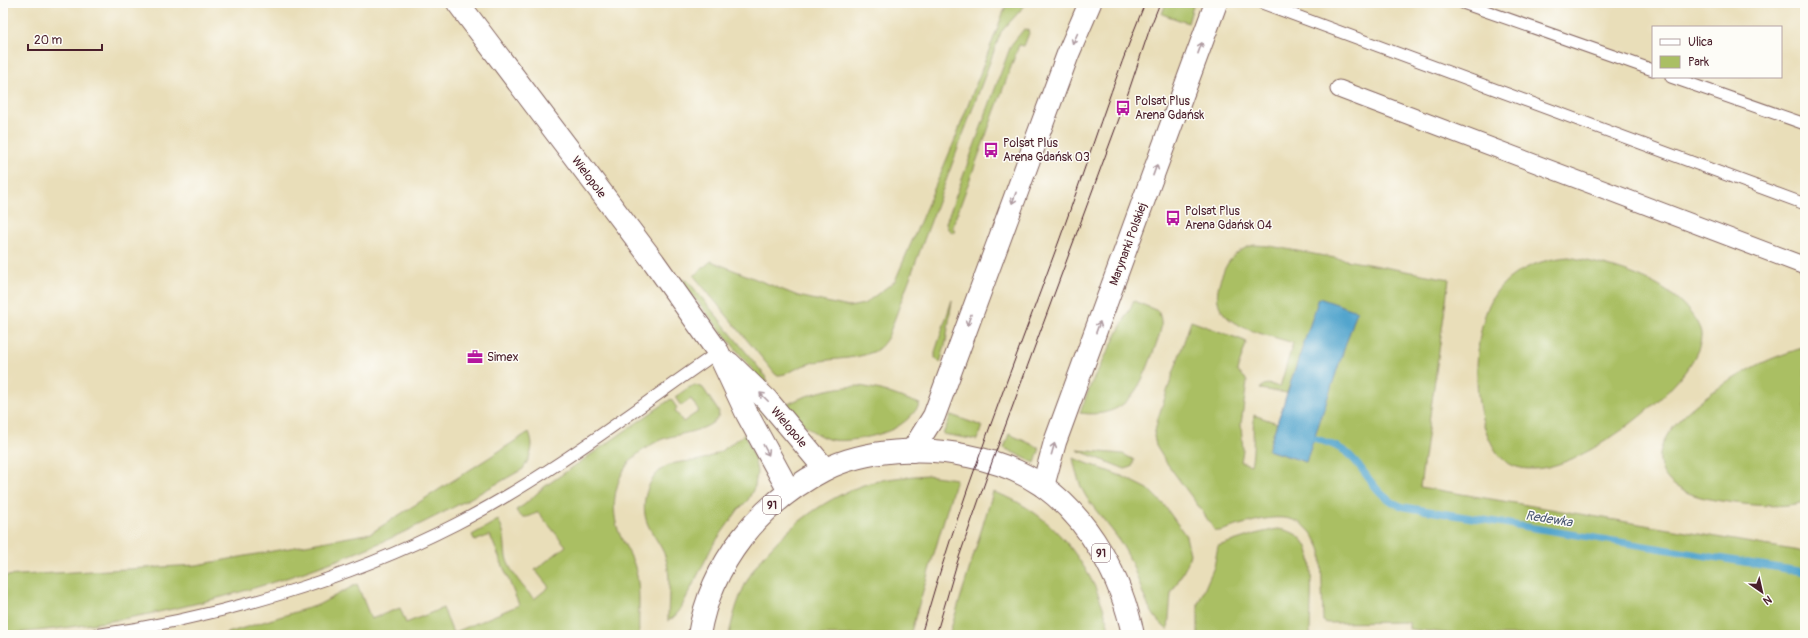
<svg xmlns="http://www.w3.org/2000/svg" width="1808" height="638" font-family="Pangolin,sans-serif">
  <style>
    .green { fill: #aabf64; stroke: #7a6f48 }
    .water { fill: #52a5cd; stroke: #4e627c }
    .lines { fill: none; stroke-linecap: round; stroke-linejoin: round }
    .stream { stroke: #52a5cd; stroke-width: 7 }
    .service-casing { stroke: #82625d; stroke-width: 13 }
    .pedestrian-casing { stroke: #82625d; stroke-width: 19 }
    .minor-casing { stroke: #82625d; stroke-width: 24 }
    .secondary-casing { stroke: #82625d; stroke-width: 24 }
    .primary-casing { stroke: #82625d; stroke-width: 24 }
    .service { stroke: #fff; stroke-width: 11 }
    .pedestrian { stroke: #fff; stroke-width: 17 }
    .minor { stroke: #fff; stroke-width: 22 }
    .secondary { stroke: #fff; stroke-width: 22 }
    .primary { stroke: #fff; stroke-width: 22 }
    .tram { stroke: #4a1f2b; stroke-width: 1 }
    .oneway { stroke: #ae9aa0 }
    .labels { text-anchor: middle; stroke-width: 3; stroke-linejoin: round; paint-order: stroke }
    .shield { fill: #fdfcf7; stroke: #806168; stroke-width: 1 }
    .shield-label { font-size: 11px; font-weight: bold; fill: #4a1f2b }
    .poi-label { font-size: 12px; fill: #4a1f2b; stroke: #fdfcf7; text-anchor: start }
    .street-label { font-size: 12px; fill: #4a1f2b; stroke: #fdfcf7 }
    .water-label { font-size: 13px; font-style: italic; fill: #4e5b74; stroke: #fdfcf7 }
  </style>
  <rect width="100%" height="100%" fill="#fdfcf7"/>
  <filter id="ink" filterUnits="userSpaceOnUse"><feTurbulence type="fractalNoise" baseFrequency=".025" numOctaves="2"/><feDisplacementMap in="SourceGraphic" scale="8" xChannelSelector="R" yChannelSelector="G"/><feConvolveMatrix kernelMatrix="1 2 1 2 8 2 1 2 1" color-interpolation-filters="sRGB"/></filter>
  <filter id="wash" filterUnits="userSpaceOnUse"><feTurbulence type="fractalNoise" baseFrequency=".012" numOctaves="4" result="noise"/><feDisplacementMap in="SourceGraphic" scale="16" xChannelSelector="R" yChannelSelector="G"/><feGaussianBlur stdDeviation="0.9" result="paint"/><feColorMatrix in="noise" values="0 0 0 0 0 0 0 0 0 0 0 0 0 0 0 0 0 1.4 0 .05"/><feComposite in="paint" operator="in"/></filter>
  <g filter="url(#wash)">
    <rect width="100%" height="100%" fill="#e9deb9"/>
    <g class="green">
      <path d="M1007 3H1027L1001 32 888 337C884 343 880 349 873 352 852 361 827 357 805 365 795 368 787 376 776 375L694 276 711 261 798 296 849 307 864 304 895 281 954 142Z"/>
      <path d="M1166 3H1194L1188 23 1162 14Z"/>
      <path d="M1024 29 1028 30 1029 33 1024 46 1019 45 952 228 956 230 952 232 948 229 946 223 1011 45Z"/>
      <path d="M1254 245 1270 246 1449 279 1420 487 1805 552V635H1462L1409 629V622L1327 623 1323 621 1321 551C1304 507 1272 516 1236 526 1229 528 1221 532 1215 531L1202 511 1166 462 1156 446 1154 436 1158 418 1191 321 1245 341 1246 344 1237 371 1245 378 1247 382 1241 424 1243 450 1241 462 1251 465C1255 449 1252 432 1254 415L1277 423 1268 450 1306 462 1319 299 1287 393 1260 389C1265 381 1272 385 1280 387L1293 343C1257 331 1201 326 1222 275 1228 259 1238 249 1254 245Z"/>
      <path d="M1569 257C1612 266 1669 279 1694 318 1698 324 1702 331 1701 337 1700 362 1664 397 1645 412 1617 436 1542 489 1505 461 1497 455 1492 445 1488 436 1479 415 1477 395 1477 373 1477 346 1481 313 1497 291 1514 269 1542 259 1569 257Z"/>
      <path d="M679 279 688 281 763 373 767 380 765 385Z"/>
      <path d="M952 300 946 342 940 363 935 358V352Z"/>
      <path d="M1134 301 1158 311C1165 325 1159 336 1154 350 1141 387 1127 420 1080 413L1091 384Z"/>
      <path d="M1805 347V502C1778 509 1748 505 1721 501 1700 498 1668 491 1661 467 1649 425 1729 380 1760 364 1774 357 1790 352 1805 347Z"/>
      <path d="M695 385 703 388 719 412C718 432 673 433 658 441 645 448 632 456 624 470 613 489 611 514 620 535 625 547 633 557 636 571 641 591 638 614 639 635H221L318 605 357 584 371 619 400 608 406 623 443 608 453 633 519 605 490 535 475 541 472 535 498 520C506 532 504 543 506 557 510 572 524 588 534 599L549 587 535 570 566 546 538 512C530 517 521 521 516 510L524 505 544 487 671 399 677 408 675 410 683 422 699 411 691 399 681 406 675 397 688 388Z"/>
      <path d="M860 386 881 390 920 404C913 415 905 423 893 429 879 436 843 444 828 439 810 433 797 418 786 405 809 393 833 387 860 386Z"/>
      <path d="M951 415 982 426 977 440 943 434Z"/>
      <path d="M529 432C535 446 531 456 523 469 479 494 435 518 389 539 267 592 136 624 3 634V576L197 565 371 533Z"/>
      <path d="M745 434 754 457 757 472 755 486 748 500 738 510 713 545 680 610 674 617 668 621C668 602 671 581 667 563 664 548 654 538 648 525 639 505 647 476 667 466 677 461 689 462 700 460 717 456 731 444 745 434Z"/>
      <path d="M1009 434 1040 448 1035 463 1004 448Z"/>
      <path d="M1077 450 1123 454 1134 460 1132 467 1125 469Z"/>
      <path d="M1073 458 1124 477 1148 489 1164 505 1186 536 1190 554 1187 565 1171 594 1168 630C1142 611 1141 577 1125 550 1115 531 1099 516 1087 498 1079 486 1076 472 1073 458Z"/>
      <path d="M927 475 956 479 910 635H729C734 610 743 582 759 562 784 530 820 502 858 487 880 478 905 477 927 475Z"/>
      <path d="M993 492C1002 495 1011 498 1019 503 1065 528 1102 583 1110 635H949Z"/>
      <path d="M1277 529C1289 530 1300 534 1306 545 1315 560 1310 615 1310 635H1198V604L1214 567 1218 546 1255 534Z"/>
    </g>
    <path class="water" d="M1319 298 1357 311 1306 462 1268 450Z"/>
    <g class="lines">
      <path class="stream" d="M1314 438C1325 442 1337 445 1346 452 1368 470 1374 498 1404 507L1805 572"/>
    </g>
  </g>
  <g filter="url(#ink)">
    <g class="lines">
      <defs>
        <g id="service">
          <path d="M1262 3 1805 204"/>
          <path d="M1463 3 1653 70"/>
          <path d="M1671 77 1805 124"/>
          <path d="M95 635C217 618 347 580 456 524 548 477 633 411 718 352"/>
        </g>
        <path id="pedestrian" d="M1339 89 1805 266"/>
        <g id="minor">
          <path d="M458 3 654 262 718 352 747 414 789 491"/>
          <path d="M729 363 767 400 825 469"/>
        </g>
        <g id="secondary">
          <path d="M912 451 934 416 1068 54 1090 3"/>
          <path d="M1043 486 1055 442 1216 3"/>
        </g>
        <path id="primary" d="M699 635C711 563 760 503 824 470 865 449 925 446 968 456 994 461 1021 471 1043 486 1090 520 1122 579 1133 635"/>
      </defs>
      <use href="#service" class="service-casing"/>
      <use href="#pedestrian" class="pedestrian-casing"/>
      <use href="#minor" class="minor-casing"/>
      <use href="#secondary" class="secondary-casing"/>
      <use href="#primary" class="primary-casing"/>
      <use href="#service" class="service"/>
      <use href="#pedestrian" class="pedestrian"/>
      <use href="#minor" class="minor"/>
      <use href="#secondary" class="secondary"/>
      <use href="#primary" class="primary"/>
      <g class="tram">
        <path d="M921 635C959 501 1011 372 1059 241 1088 161 1113 81 1145 3"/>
        <path d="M936 635 957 563 992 462 1123 108 1150 28 1160 3"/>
      </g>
    </g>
    <defs><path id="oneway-shaft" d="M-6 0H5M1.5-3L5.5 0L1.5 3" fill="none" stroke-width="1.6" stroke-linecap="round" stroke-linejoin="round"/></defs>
    <g class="oneway">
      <use href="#oneway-shaft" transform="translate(1075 39) rotate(114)"/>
      <use href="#oneway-shaft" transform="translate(1200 48) rotate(-70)"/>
      <use href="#oneway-shaft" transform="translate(1155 170) rotate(-70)"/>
      <use href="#oneway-shaft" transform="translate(1014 198) rotate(110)"/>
      <use href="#oneway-shaft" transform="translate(969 320) rotate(110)"/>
      <use href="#oneway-shaft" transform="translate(1098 327) rotate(-70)"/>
      <use href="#oneway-shaft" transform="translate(764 397) rotate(-135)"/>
      <use href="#oneway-shaft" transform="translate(1053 449) rotate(-74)"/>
      <use href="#oneway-shaft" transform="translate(766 450) rotate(62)"/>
    </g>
  </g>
  <defs>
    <symbol id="bus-bare" viewBox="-9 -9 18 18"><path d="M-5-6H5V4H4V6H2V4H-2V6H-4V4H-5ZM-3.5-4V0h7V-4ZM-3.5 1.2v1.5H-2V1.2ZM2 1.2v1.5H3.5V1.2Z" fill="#b5179e" stroke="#fdfcf7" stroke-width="2.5" paint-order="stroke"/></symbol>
    <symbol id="office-bare" viewBox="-9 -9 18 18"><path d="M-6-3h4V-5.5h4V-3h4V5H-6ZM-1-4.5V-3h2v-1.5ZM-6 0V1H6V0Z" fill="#b5179e" stroke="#fdfcf7" stroke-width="2.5" paint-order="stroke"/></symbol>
  </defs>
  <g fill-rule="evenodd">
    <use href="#bus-bare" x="1112" y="97" width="22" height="22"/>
    <use href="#bus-bare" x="980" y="139" width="22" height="22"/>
    <use href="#bus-bare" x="1162" y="207" width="22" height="22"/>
    <use href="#office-bare" x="464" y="346" width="22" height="22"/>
  </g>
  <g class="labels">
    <g class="shield">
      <rect x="763" y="496" width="18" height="18" rx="3"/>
      <rect x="1092" y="544" width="18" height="18" rx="3"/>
    </g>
    <g class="shield-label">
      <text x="772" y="509">91</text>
      <text x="1101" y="557">91</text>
    </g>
    <g class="poi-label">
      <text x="1135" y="105">Polsat Plus<tspan x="1135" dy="14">Arena Gdańsk</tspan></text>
      <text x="1003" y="147">Polsat Plus<tspan x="1003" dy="14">Arena Gdańsk 03</tspan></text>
      <text x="1185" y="215">Polsat Plus<tspan x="1185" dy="14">Arena Gdańsk 04</tspan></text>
      <text x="487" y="361">Simex</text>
    </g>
    <g class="street-label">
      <text transform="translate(589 177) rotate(53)" y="4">Wielopole</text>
      <text transform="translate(1128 244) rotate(-70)" y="4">Marynarki Polskiej</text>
      <text transform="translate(789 427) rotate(50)" y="4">Wielopole</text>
    </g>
    <g class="water-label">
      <text transform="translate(1549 518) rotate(9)" y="5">Redewka</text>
    </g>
  </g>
  <rect width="1808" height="638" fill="none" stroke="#fdfcf7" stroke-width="16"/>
  <rect x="1652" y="26" width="130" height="52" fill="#fdfcf7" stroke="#b5a4a5"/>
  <rect x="1660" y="39" width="20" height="6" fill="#ffffff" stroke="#b5a4a5"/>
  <text x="1688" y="46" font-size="12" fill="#4a1f2b">Ulica</text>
  <rect x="1660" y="56" width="20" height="12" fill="#aabf64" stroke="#b5a4a5"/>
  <text x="1688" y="66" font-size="12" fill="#4a1f2b">Park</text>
  <g transform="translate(1762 592) rotate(146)" stroke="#fdfcf7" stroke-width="3" paint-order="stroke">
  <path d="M0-3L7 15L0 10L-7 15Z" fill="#4a1f2b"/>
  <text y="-6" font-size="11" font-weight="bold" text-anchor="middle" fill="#4a1f2b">N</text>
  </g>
  <path d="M28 44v6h74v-6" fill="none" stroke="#4a1f2b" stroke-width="2"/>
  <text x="34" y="44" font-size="12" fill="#4a1f2b" stroke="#fdfcf7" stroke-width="3" paint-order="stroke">20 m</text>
</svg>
